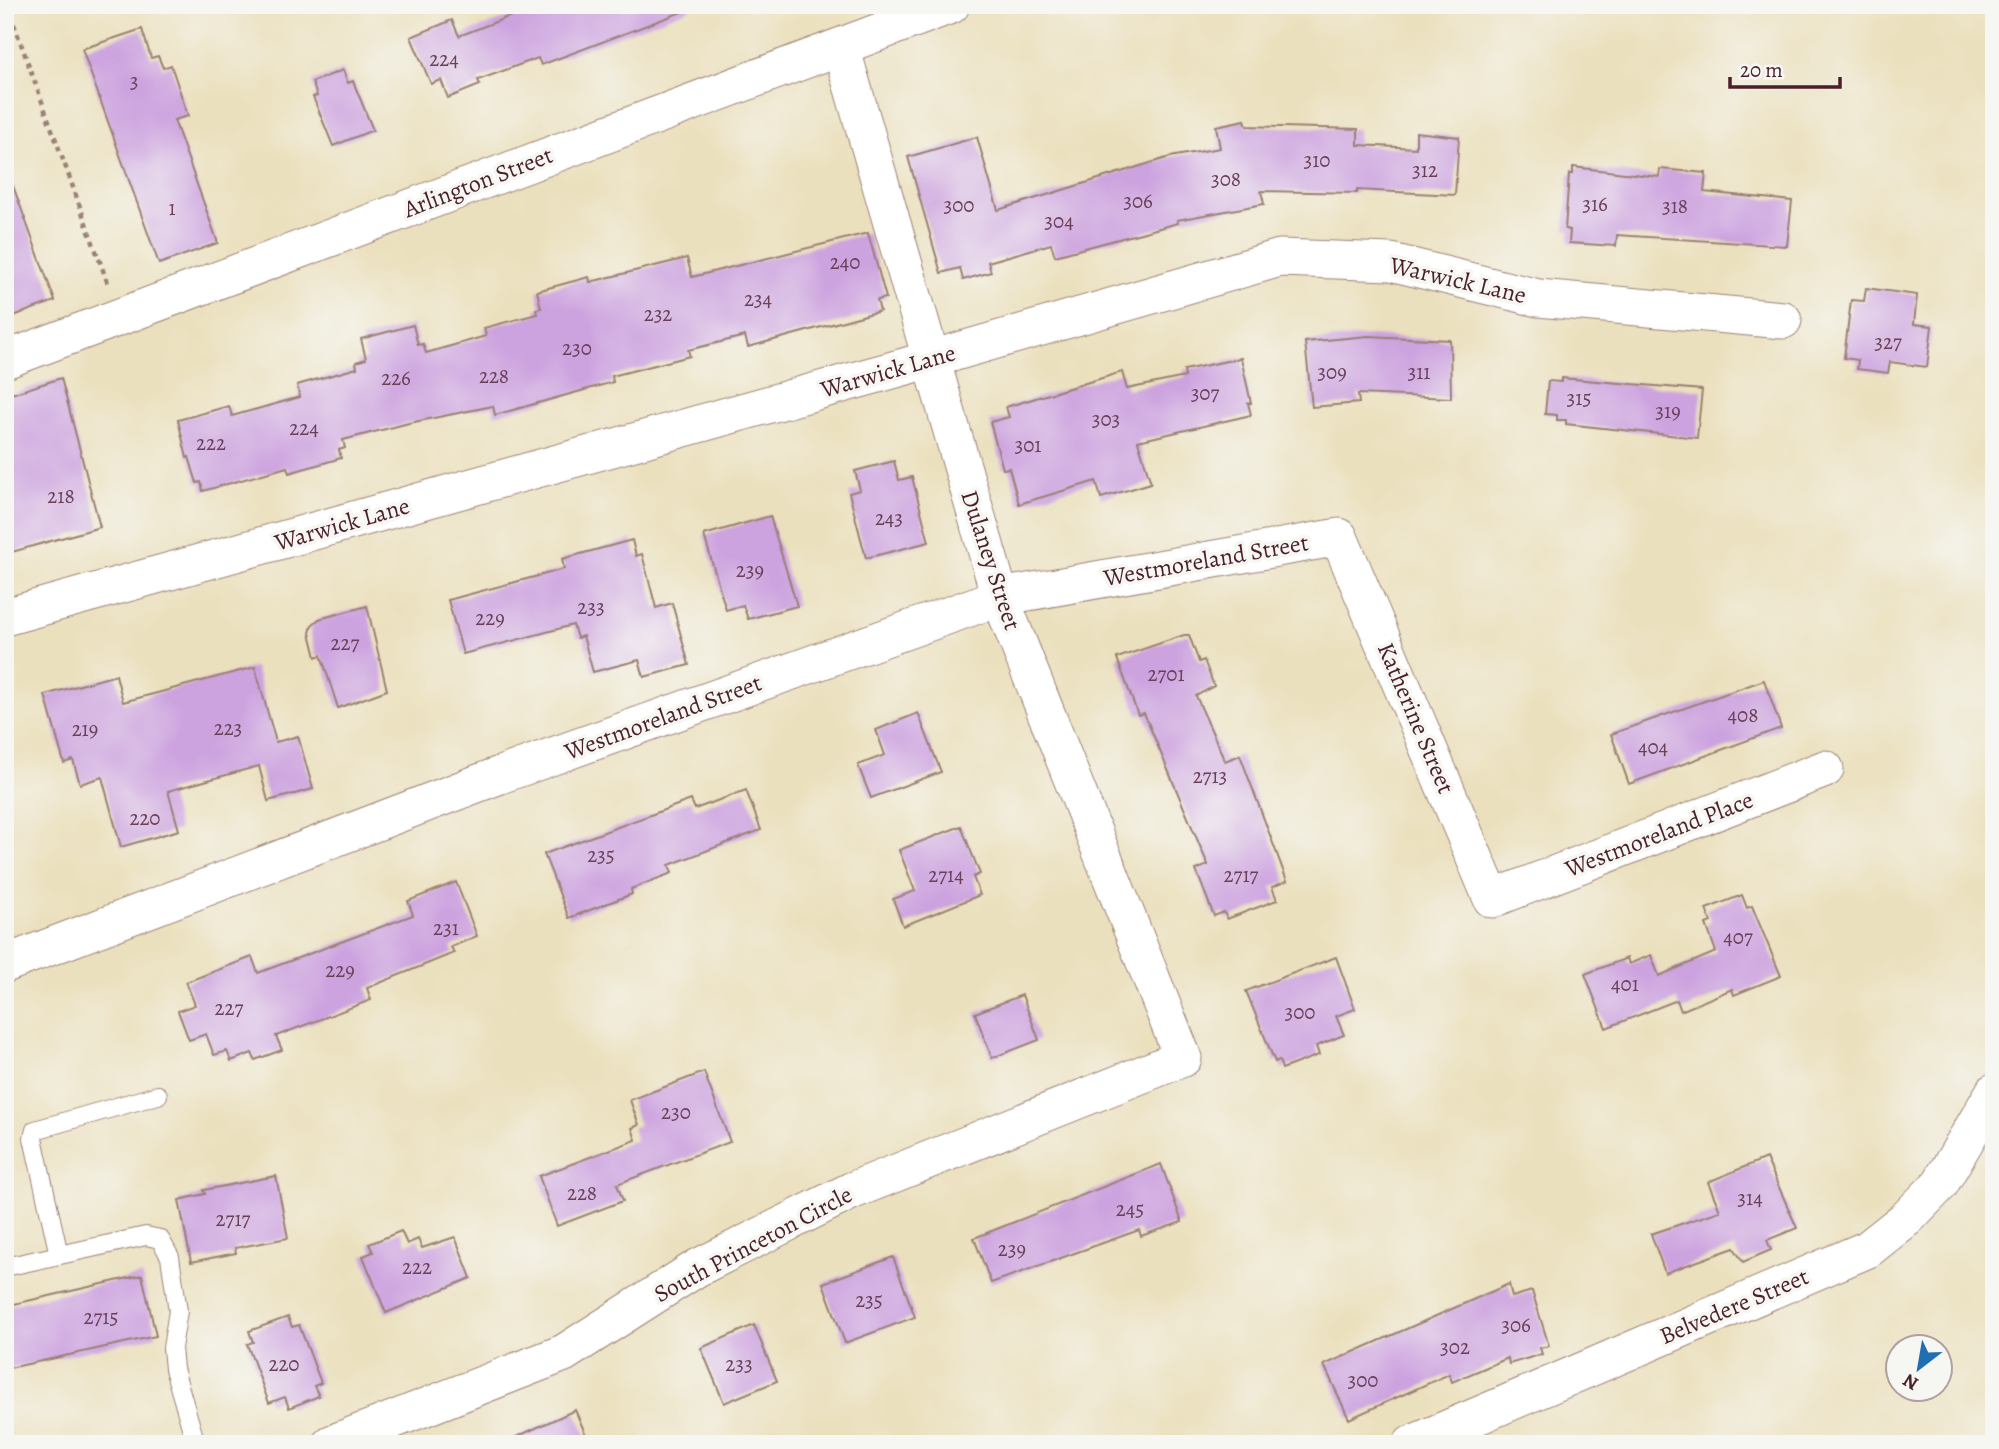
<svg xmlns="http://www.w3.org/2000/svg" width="1999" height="1449" font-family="Alegreya,serif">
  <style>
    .building { fill: #cca2df }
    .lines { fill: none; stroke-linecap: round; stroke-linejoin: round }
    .service-casing { stroke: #9a8074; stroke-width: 20 }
    .minor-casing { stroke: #9a8074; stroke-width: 39 }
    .path { stroke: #9a8074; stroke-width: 4.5; stroke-dasharray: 5 5; stroke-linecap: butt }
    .service { stroke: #fff; stroke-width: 18 }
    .minor { stroke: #fff; stroke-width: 37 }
    .labels { text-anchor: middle; stroke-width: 7; stroke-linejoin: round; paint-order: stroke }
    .number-label { font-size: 21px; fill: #6a4058 }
    .street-label { font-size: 24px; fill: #4a1f2b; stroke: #f6f6f2 }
  </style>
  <rect width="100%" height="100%" fill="#f6f6f2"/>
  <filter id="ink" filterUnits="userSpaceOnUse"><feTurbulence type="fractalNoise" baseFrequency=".0143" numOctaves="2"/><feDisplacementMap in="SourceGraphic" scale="14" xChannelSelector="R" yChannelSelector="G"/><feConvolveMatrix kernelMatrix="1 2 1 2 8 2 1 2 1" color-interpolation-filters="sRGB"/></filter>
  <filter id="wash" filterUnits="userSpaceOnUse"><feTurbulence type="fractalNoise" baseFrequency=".00686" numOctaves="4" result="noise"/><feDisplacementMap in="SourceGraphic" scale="28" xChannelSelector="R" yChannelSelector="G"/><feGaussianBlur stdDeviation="1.57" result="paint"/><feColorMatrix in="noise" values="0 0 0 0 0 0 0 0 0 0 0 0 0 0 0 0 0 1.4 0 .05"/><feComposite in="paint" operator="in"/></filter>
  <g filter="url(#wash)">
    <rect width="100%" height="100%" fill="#ebe0bd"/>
    <g id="blocks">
      <g class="building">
        <path d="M539 5H689L690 9 541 65 538 58 478 80 480 85 448 98 441 80 431 84 411 37 452 20 459 36Z"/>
        <path d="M142 29 151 58 158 56 163 68 171 65 188 116 174 120 218 243 159 264 82 49Z"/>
        <path d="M343 70 348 83 353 81 373 130 333 146 313 97 317 96 312 82Z"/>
        <path d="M1245 120 1247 126 1358 129V145L1416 148V132L1459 137 1455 195 1357 190V193L1261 191 1264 204 1177 220 1178 223 1055 256 1051 244 988 262 991 272 963 280 960 268 941 273 908 157 977 137 998 210 1170 157 1220 148 1216 126Z"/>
        <path d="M1573 167 1659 177 1660 169 1706 173 1704 192 1792 201 1787 246 1617 235 1616 246 1569 243 1570 230 1565 229 1569 174H1573Z"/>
        <path d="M9 175 55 301 5 319V176Z"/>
        <path d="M868 233 886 298 877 300 880 311 748 347 745 336 688 350 690 356 612 376 613 382 495 415 493 406 409 423 343 440 345 448 339 450 341 458 289 473 287 467 203 491 201 482 197 483 189 457 187 458 178 420 229 406 232 416 300 397 297 385 357 368 356 362 366 359 361 339 413 325 418 345 423 344 426 353 486 336 484 328 537 314 536 309 541 308 537 291 589 277 590 282 687 258 692 277Z"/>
        <path d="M1866 288 1917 295 1914 324 1932 326 1927 367 1890 362 1888 373 1857 369 1858 360 1844 358 1851 300 1864 301Z"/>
        <path d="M1368 336 1450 340 1451 398 1358 394 1359 403 1312 407 1305 342Z"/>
        <path d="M1241 358 1251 403H1248L1251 415 1138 441 1151 483 1101 498 1096 481 1019 504 1009 468 1003 469 990 422 1009 417 1006 407 1122 372 1127 389 1185 377 1184 370Z"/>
        <path d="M61 378 100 527 5 554V396Z"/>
        <path d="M1561 378 1702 390 1697 438 1566 424V420H1557V415L1545 414 1548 381 1561 382Z"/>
        <path d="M894 461 899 480 912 477 929 542 866 558 849 493 860 490 855 471Z"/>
        <path d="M770 516 797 606 748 619 743 605 726 610 704 535Z"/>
        <path d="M632 540 636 556 642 554 656 608 672 603 689 665 644 677 639 660 593 672 583 636 577 638 573 625 463 654 448 600 564 569 562 559Z"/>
        <path d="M367 606 387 690 338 708 321 655 316 657 310 633 312 625 319 619Z"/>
        <path d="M1184 635H1189L1199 662 1204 660 1214 686 1196 696 1225 761 1240 755 1287 881 1272 887 1277 900 1227 919 1224 912 1214 916 1196 870 1208 865 1144 713 1138 715 1117 658Z"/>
        <path d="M255 667 276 742 298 736 313 789 268 801 259 766 168 791 179 830 121 847 102 777 80 784 73 760 64 763 45 695 116 675 123 702Z"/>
        <path d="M1764 680 1781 728 1629 784 1611 734Z"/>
        <path d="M918 713 941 772 871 798 858 765 885 755 876 730Z"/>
        <path d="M746 790 761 830 669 865 672 873 631 889 632 894 569 918 544 854 691 800 695 809Z"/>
        <path d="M961 826 980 874 973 877 980 895 903 926 893 899 915 891 899 850Z"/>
        <path d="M456 882 477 936 451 947 454 953 367 988 371 1000 276 1036 282 1050 255 1060 252 1053 231 1061 227 1051 214 1055 206 1034 189 1040 178 1011 195 1005 186 982 252 957 258 973 413 915 408 901Z"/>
        <path d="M1742 895 1747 908 1752 906 1781 976 1734 995 1732 989 1681 1011 1677 1000 1606 1028 1585 974 1627 958 1629 964 1651 955 1659 976 1716 952 1706 924 1711 922 1706 909Z"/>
        <path d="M1336 957 1355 1009 1336 1016 1344 1035 1316 1046 1319 1055 1282 1069 1279 1060 1275 1062 1246 991Z"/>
        <path d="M1022 995 1039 1040 992 1058 975 1013Z"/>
        <path d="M704 1072 730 1142 617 1184 623 1201 557 1226 539 1176 636 1140 632 1128 639 1125 630 1100Z"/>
        <path d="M1766 1158 1797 1228 1767 1240 1771 1250 1743 1262 1734 1248 1665 1273 1651 1234 1720 1211 1708 1182Z"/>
        <path d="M1161 1164 1182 1222 1141 1236 1139 1230 991 1283 974 1238Z"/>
        <path d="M276 1176 288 1238 235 1248 236 1253 191 1262 179 1200 205 1194 204 1190Z"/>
        <path d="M401 1231 407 1244 418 1239 422 1248 455 1237 471 1278 386 1313 363 1256 373 1252 369 1244Z"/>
        <path d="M893 1257 915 1317 845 1343 823 1283Z"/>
        <path d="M142 1275 156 1336 5 1369V1306Z"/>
        <path d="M1509 1284 1512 1297 1532 1291 1549 1346 1540 1348 1542 1354 1509 1364 1508 1358 1452 1382 1449 1374 1349 1419 1324 1365Z"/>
        <path d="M288 1317 292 1327 299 1325 321 1383 314 1386 319 1396 289 1408 285 1397 269 1403 247 1344 253 1342 249 1331Z"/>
        <path d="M754 1325 777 1381 724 1403 701 1348Z"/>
        <path d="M575 1410 590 1444H501Z"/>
      </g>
    </g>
  </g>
  <g filter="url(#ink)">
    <use href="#blocks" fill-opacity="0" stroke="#9a8074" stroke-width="2"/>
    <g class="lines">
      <defs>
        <g id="service">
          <path d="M59 1255 33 1138 35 1130 158 1095"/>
          <path d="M5 1267 146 1236 160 1239 170 1257 178 1311 172 1348 174 1369 196 1444"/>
        </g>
        <g id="minor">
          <path d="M5 360 951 5"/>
          <path d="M5 617 907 366 1280 258 1391 262 1538 298 1783 320"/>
          <path d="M5 964 500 775 1000 597 1339 537 1492 899 1825 769"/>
          <path d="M331 1444 564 1353 697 1268 851 1191 1183 1058 1000 597 841 47"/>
          <path d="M1412 1444 1868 1249 1907 1218 1940 1184 1994 1092"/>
        </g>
      </defs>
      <use href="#service" class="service-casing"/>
      <use href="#minor" class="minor-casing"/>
      <path class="path" d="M7 5 108 284"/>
      <use href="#service" class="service"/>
      <use href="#minor" class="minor"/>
    </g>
  </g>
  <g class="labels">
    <g class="number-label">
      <text x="444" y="66">224</text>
      <text x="134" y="88">3</text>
      <text x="1317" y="167">310</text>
      <text x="1425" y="177">312</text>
      <text x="1226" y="186">308</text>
      <text x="1138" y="208">306</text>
      <text x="1595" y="211">316</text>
      <text x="959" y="212">300</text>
      <text x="1675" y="213">318</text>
      <text x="172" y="215">1</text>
      <text x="1059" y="228">304</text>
      <text x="845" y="269">240</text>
      <text x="758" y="306">234</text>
      <text x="658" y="321">232</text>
      <text x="1888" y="349">327</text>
      <text x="577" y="355">230</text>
      <text x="1332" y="379">309</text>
      <text x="1419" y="379">311</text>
      <text x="494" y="383">228</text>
      <text x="396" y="385">226</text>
      <text x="1205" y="400">307</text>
      <text x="1579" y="405">315</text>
      <text x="1668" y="418">319</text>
      <text x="1106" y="426">303</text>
      <text x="304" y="435">224</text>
      <text x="211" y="450">222</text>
      <text x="1028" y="452">301</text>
      <text x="61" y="503">218</text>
      <text x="889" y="525">243</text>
      <text x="750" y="577">239</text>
      <text x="591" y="614">233</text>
      <text x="490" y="625">229</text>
      <text x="345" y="650">227</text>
      <text x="1166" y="681">2701</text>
      <text x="1743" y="722">408</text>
      <text x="228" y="735">223</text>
      <text x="85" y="736">219</text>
      <text x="1653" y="754">404</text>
      <text x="1210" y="783">2713</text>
      <text x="145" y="825">220</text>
      <text x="601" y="862">235</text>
      <text x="946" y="882">2714</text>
      <text x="1241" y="882">2717</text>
      <text x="446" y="935">231</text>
      <text x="1738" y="944">407</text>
      <text x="340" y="977">229</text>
      <text x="1625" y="991">401</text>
      <text x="229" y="1015">227</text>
      <text x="1300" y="1019">300</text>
      <text x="676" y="1119">230</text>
      <text x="582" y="1200">228</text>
      <text x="1750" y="1205">314</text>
      <text x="1130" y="1216">245</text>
      <text x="233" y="1226">2717</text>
      <text x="1012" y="1256">239</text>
      <text x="417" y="1274">222</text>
      <text x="869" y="1307">235</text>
      <text x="101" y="1324">2715</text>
      <text x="1516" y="1332">306</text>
      <text x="1455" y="1354">302</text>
      <text x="284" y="1371">220</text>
      <text x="739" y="1371">233</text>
      <text x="1363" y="1387">300</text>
    </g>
    <g class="street-label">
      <text transform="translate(478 182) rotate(-21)" y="8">Arlington Street</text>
      <text transform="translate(1458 280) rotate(13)" y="8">Warwick Lane</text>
      <text transform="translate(888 371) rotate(-16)" y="8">Warwick Lane</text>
      <text transform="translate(342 524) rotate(-16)" y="8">Warwick Lane</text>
      <text transform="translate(991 560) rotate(72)" y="8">Dulaney Street</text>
      <text transform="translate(1206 560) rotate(-10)" y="8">Westmoreland Street</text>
      <text transform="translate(663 717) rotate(-20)" y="8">Westmoreland Street</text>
      <text transform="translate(1416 718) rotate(67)" y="8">Katherine Street</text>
      <text transform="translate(1659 834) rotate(-21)" y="8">Westmoreland Place</text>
      <text transform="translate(753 1244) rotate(-28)" y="8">South Princeton Circle</text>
      <text transform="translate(1734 1306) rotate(-23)" y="8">Belvedere Street</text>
    </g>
  </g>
  <rect width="1999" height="1449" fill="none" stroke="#f6f6f2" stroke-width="28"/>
  <g transform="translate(1919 1368) rotate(211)"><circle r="33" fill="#f6f6f2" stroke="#b1a0a2" stroke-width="2"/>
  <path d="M0-5L12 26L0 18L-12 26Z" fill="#1f6fb2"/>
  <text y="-10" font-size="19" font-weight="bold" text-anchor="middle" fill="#4a1f2b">N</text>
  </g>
  <path d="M1730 77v10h110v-10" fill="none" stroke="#4a1f2b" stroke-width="3.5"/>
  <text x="1740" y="77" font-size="21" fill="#4a1f2b" stroke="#f6f6f2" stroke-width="5" paint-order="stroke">20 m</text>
</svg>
